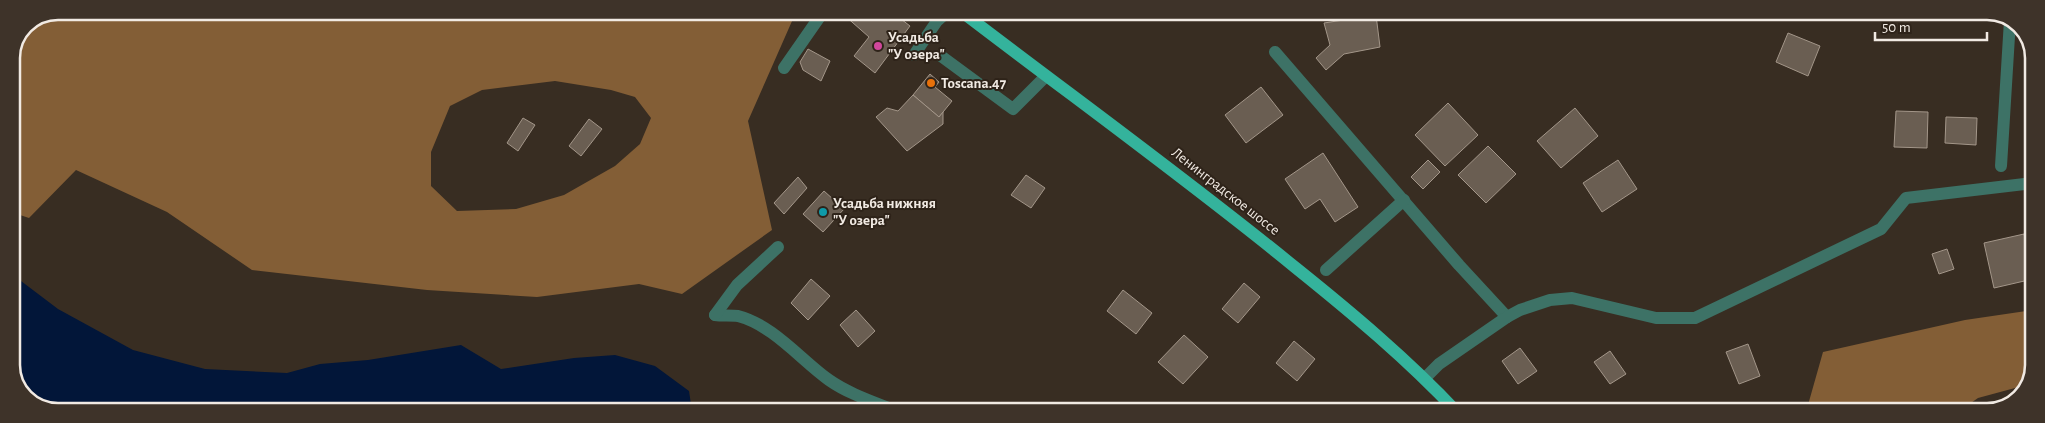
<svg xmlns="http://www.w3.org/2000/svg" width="2045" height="423" font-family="'Alegreya Sans',sans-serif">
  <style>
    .forest { fill: #835e36; fill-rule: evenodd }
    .water { fill: #021639 }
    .building { fill: #6a5e52; stroke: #a39689 }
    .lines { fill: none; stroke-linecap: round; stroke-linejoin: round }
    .minor { stroke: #3d7266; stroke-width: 12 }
    .major { stroke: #34b39c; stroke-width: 12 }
    .hotel-dot { fill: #d1479c; stroke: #2e2319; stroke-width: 2 }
    .food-dot { fill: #e8710a; stroke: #2e2319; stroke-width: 2 }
    .culture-dot { fill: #0f9aa8; stroke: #2e2319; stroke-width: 2 }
    .labels { text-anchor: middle; stroke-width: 4; stroke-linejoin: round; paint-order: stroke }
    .poi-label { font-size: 15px; font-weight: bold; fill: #f1eae3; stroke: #2e2319; text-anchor: start }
    .street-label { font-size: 15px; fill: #f1eae3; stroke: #2e2319 }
    .rim { fill: none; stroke: #f1eae3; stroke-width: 2.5 }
  </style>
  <rect width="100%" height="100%" fill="#382d22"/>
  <g class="forest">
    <path d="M58 11 796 12 748 121 772 230 682 294 639 284 537 297 427 290 252 270 167 212 76 170 29 218 11 212V58L25 25ZM555 81 611 90 635 97 651 118 640 144 615 166 564 195 516 209 457 211 431 186V152L450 106 482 90Z"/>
    <path d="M2033 310V374L2026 385 1978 398 1958 412H1806L1823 352 1965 320Z"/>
  </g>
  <path class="water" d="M12 278 21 281 58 309 133 350 205 369 287 373 320 364 368 360 461 345 501 369 574 358 615 355 655 366 689 391 692 411H49L23 396 12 371Z"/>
  <g class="building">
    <path d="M846 12H892L910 26 875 73 854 56 869 37 844 15Z"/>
    <path d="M1376 15 1380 47 1344 54 1326 70 1316 58 1330 45 1324 23Z"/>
    <path d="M1788 33 1820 46 1808 76 1776 62Z"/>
    <path d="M808 49 830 61 821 81 803 70 800 62Z"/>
    <path d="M930 74 939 82 935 87 952 101 939 117 913 95Z"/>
    <path d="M1261 87 1283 115 1246 143 1225 115Z"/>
    <path d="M913 95 939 117 943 112V124L907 151 876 117 887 108 898 111Z"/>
    <path d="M1448 103 1478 135 1445 166 1415 135Z"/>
    <path d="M1575 108 1598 136 1561 168 1537 141Z"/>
    <path d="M1896 111 1928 112 1927 148 1894 147Z"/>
    <path d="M1946 117 1977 118 1976 145 1945 143Z"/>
    <path d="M523 118 535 125 518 151 507 143Z"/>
    <path d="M589 119 602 129 581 156 569 146Z"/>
    <path d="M1488 146 1516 174 1486 203 1458 175Z"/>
    <path d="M1323 153 1358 207 1335 222 1320 199 1305 209 1285 179Z"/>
    <path d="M1428 160 1440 172 1423 189 1411 177Z"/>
    <path d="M1618 160 1637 189 1602 212 1583 183Z"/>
    <path d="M1026 175 1045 188 1031 208 1011 195Z"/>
    <path d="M798 177 807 188 784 214 774 203Z"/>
    <path d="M824 191 844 209 823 232 803 214Z"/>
    <path d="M2033 192V216L2028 193Z"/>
    <path d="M2024 234 2033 279 1994 288 1984 243Z"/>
    <path d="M1947 249 1954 269 1939 274 1932 254Z"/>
    <path d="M811 279 830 296 808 320 791 303Z"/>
    <path d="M1244 283 1260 297 1238 323 1222 309Z"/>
    <path d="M1123 290 1152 313 1136 334 1107 311Z"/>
    <path d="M856 310 875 331 858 347 840 325Z"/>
    <path d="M1184 335 1208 357 1183 384 1158 362Z"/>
    <path d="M1294 341 1315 359 1297 381 1276 363Z"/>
    <path d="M1748 344 1760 376 1739 384 1726 352Z"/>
    <path d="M1520 348 1537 371 1518 384 1502 361Z"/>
    <path d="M1610 351 1626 374 1610 384 1594 362Z"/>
    <path d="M1310 406 1316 411H1306Z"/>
  </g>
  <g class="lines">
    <g class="minor">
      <path d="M1275 52 1459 265 1507 317"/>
      <path d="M914 55 937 21 947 12"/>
      <path d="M941 56 1013 109 1046 76"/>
      <path d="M784 68 823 12"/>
      <path d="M2001 166 2010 20"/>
      <path d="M1326 270 1404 200"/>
      <path d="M715 315C722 316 731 315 738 316 773 325 801 360 829 380 849 394 874 402 896 411"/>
      <path d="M715 315 737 285 778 247"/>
      <path d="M1425 378 1439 364 1507 317 1520 310 1550 300 1572 298 1656 318H1695L1881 229 1906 198 2033 183"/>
    </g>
    <path class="major" d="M962 12C1073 97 1187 179 1296 268 1352 313 1407 359 1457 412"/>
  </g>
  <circle class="hotel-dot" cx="878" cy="46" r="5"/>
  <circle class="food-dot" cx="931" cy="83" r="5"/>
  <circle class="culture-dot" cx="823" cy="212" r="5"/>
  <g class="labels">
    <g class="poi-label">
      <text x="888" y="42">Усадьба<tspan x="888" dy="17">"У озера"</tspan></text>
      <text x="941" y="88">Toscana.47</text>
      <text x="833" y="208">Усадьба нижняя<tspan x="833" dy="17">"У озера"</tspan></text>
    </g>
    <g class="street-label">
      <text transform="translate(1226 191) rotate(38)" y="5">Ленинградское шоссе</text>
    </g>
  </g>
  <path d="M0 0H2045V423H0ZM58 20H1987A38 38 0 0 1 2025 58V365A38 38 0 0 1 1987 403H58A38 38 0 0 1 20 365V58A38 38 0 0 1 58 20Z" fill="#3e3329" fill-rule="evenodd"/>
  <path class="rim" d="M58 20H1987A38 38 0 0 1 2025 58V365A38 38 0 0 1 1987 403H58A38 38 0 0 1 20 365V58A38 38 0 0 1 58 20Z"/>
  <path d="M1875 32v8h112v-8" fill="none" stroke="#f1eae3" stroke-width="2.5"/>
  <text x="1882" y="32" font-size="15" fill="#f1eae3" stroke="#2e2319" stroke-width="4" paint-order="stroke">50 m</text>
</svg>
